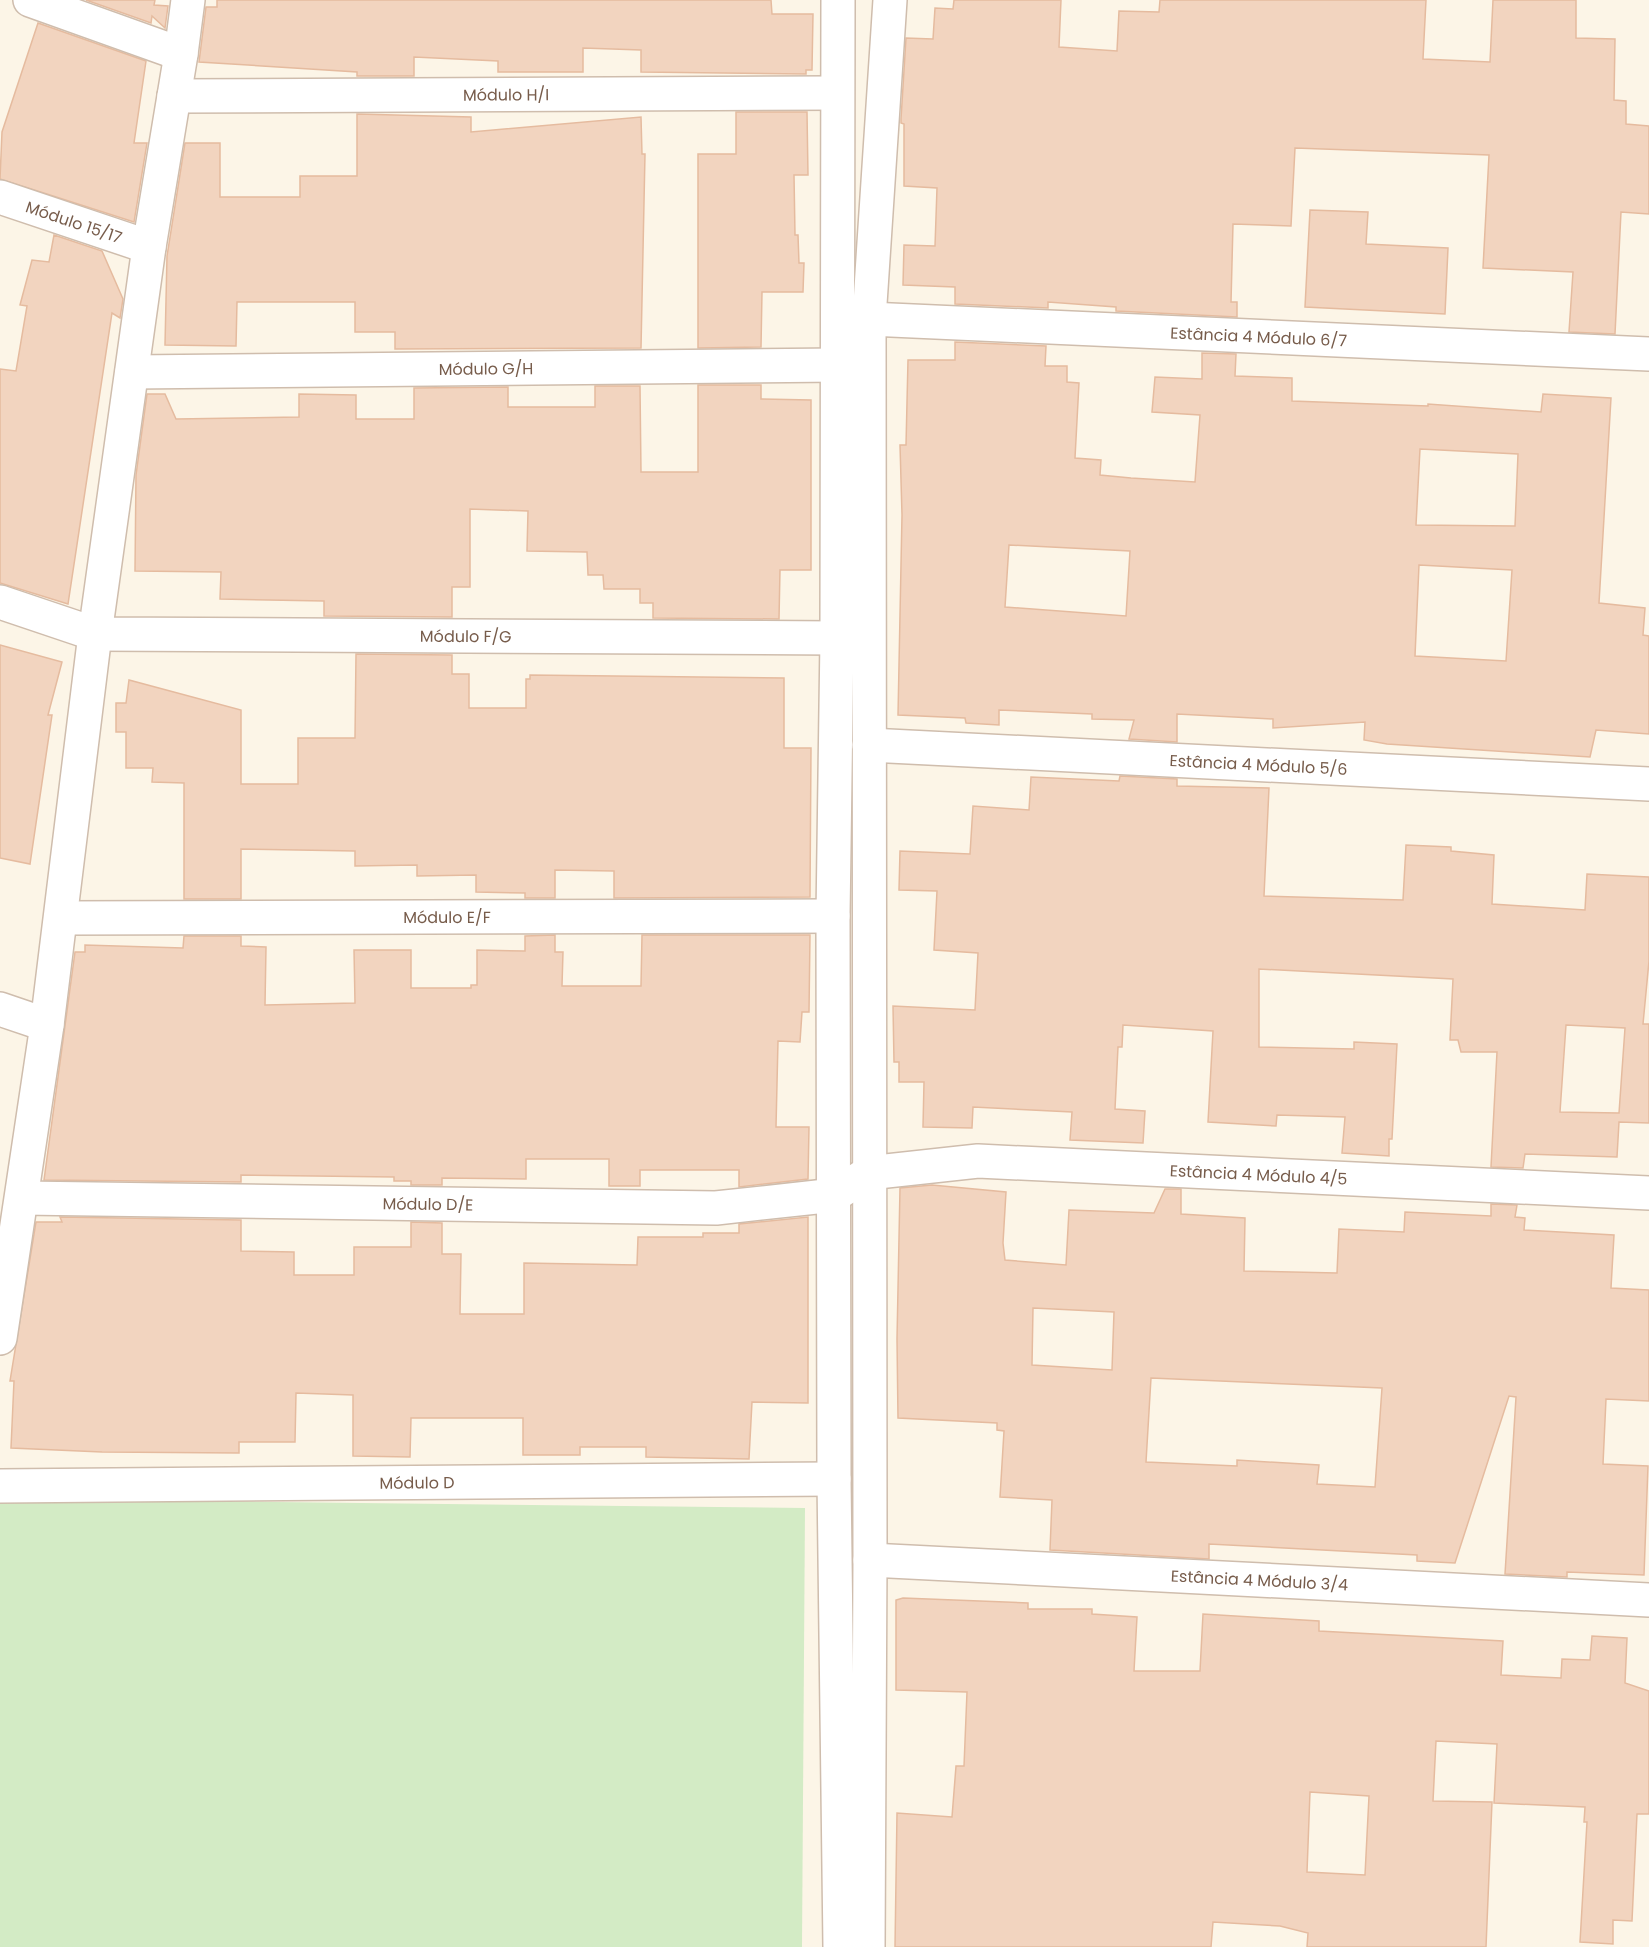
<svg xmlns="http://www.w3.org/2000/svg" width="1649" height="1947" font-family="Poppins,sans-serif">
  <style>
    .green { fill: #d3ebc5 }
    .building { fill: #f2d4bf; stroke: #e5bb9f; stroke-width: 1.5; fill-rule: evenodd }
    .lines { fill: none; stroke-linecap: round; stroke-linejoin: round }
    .street-casing { stroke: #cfbdad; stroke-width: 36 }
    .street { stroke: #fff; stroke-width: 33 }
    .labels { text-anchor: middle; stroke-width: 6; stroke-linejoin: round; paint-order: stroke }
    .street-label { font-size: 16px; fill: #775c4b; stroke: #fff9ee }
  </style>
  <rect width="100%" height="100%" fill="#fcf5e7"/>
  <path class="green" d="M0 1499 805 1508 802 1947H0Z"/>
  <g class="building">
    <path d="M86 0H155L154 5 168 6 165 28 152 16 151 23Z"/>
    <path d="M217 0H771L772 14H813L812 70H806V74L641 72V50L583 48V72H498V61L414 57V76H357V72L199 62 206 7H217Z"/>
    <path d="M954 0H1061L1059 47 1117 51 1119 11 1159 12 1160 0H1426L1423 59 1490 62 1493 0H1576V38L1615 39 1614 100 1626 101V124L1649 126V214L1621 212 1615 334 1569 332 1573 272 1483 268 1489 155 1295 148 1291 226 1233 224 1231 302H1237V317L1116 311V307L1048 302V308L955 304V287L903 285 904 245 935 246 937 188 904 186V124L901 123V119L906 38 933 39 935 8 953 9Z"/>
    <path d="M38 23 146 61 134 143H147L134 222 0 179 2 132Z"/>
    <path d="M736 112H807L808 175H794L795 235H798L799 263H804L803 292H762L761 347 698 348V154H736Z"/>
    <path d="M357 114 471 117V132L641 117 642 154H645L641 348 395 349V332H355V302H237L236 346 165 345 167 256 185 143H220V197H300V176H357Z"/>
    <path d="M1310 210 1368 212 1366 244 1448 248 1445 314 1305 307Z"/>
    <path d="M54 235 102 251 123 299 120 318 112 313 68 604 0 583V369L16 371 27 306 20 305 32 260 49 262Z"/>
    <path d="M955 342 1046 346 1045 366H1067V382L1079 383 1075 458 1101 460 1100 475 1131 478 1195 482 1200 415 1152 412 1155 377 1202 379V353L1236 354 1235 376 1292 378V401L1428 406V404L1541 412 1543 394 1611 398 1599 603 1645 608 1643 635 1649 636V734L1596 730 1590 757 1387 744 1364 740 1365 722 1273 728V719L1177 714V742L1129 739 1134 720 1092 719V714L999 710V725L966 723 965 718 898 715 902 515 900 445H906L908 360H955ZM1420 449 1518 454 1515 526 1416 525ZM1009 545 1130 551 1126 616 1005 607ZM1419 565 1512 570 1506 661 1415 656Z"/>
    <path d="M698 385H761V399L811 400V570H780L779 619 653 618V603H640V589H604L603 575H588L587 552 527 551 528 511 470 509V587H452V617L324 616V601L220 599 221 572 135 571 136 475 147 394H165L176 419 299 417V394L356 395V419H414V388L508 387V407H595V386H640L641 472H698Z"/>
    <path d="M0 645 62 662 48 715H52L30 864 0 858Z"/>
    <path d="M356 654 452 655V674H469V708H526V679H530V675L784 678V748H811L810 897 614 898V871L555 870V898H525V893L476 892V875L417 876V865L355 866V851L241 849V899H184V783L152 782 153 768H126V732H116V703H126L129 680 241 710V784H298V738H355Z"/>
    <path d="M1120 776 1177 779V786L1269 788 1264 896 1403 900 1406 845 1451 847V851L1494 855 1492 904 1585 910 1587 874 1649 877V961L1643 1024H1649V1123L1619 1122 1617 1157 1525 1154 1523 1168 1491 1167 1497 1052H1461L1458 1040H1450L1453 979 1259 969V1047L1354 1049V1042L1397 1044 1392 1139H1389V1156L1342 1153 1345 1117 1277 1115 1276 1126 1208 1122 1213 1031 1123 1025 1122 1047H1118L1115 1109 1145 1111 1143 1143 1070 1140 1072 1112 973 1107 972 1128 923 1127 924 1082H899V1062H894L893 1006 975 1010 978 953 934 950 937 891 899 890 900 851 970 854 973 806 1029 810 1031 777 1119 781ZM1566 1025 1625 1028 1619 1113 1560 1112Z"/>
    <path d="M555 935V952H563L562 986H641L642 935H810L809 1012H802L800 1042 778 1041 776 1127H809L808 1179 739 1187V1170H640V1186H609V1159H526V1179L442 1178V1185H411V1181H394V1177L241 1175V1182L44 1180 75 952H85V945L183 948 184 936H241V946L266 947 265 1005 355 1003 354 950H411V988H471V985H477V950L525 951V936Z"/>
    <path d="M932 1185 1006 1192 1003 1243 1005 1260 1066 1265 1069 1210 1154 1213 1165 1189H1181V1214L1245 1218 1244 1271 1337 1273 1339 1229 1404 1232 1405 1212 1491 1216V1204L1517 1205 1515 1217 1525 1218 1524 1230 1614 1235 1611 1288 1649 1290V1401L1606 1399 1603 1464 1648 1466 1644 1575 1567 1572V1577L1505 1574 1516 1397 1509 1396 1455 1563 1417 1561V1555L1209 1544V1559L1050 1550 1052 1500 1000 1497 1004 1431 997 1430V1423L898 1418 897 1339 900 1188ZM1033 1308 1114 1312 1112 1370 1032 1365ZM1151 1378 1382 1388 1375 1487 1317 1484 1319 1465 1237 1460V1466L1146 1462Z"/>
    <path d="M60 1217 241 1220V1251L294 1252V1275H354V1247H411V1222L442 1223V1254H461L460 1314H524V1263L637 1265 638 1237H703V1233H739V1224L808 1217V1403L752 1402 749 1459 646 1457V1447H580V1455H523V1418H411L410 1457 353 1456V1395L296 1393 295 1442H239V1453L102 1452 11 1448 14 1381H10L36 1222H62Z"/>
    <path d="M903 1598 1028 1603V1609H1092V1614L1137 1617 1134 1671H1200L1203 1614 1319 1621V1631L1503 1641 1501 1675 1561 1678 1562 1659 1590 1660 1592 1636 1627 1638 1625 1683 1649 1691V1814H1637L1632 1921 1613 1920V1944L1580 1942 1587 1822H1584L1585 1807 1494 1803 1497 1744 1436 1741 1433 1801 1492 1802 1486 1947H1307L1308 1933 1280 1926 1213 1922 1211 1947H895L897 1813 952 1817 956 1766H964L967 1692 896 1690V1600ZM1310 1792 1369 1796 1365 1875 1307 1872Z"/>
  </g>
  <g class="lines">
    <defs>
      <g id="street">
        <path d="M30 0 181 54"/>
        <path d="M838 0 837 638 833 916 834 1479 840 1947"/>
        <path id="s1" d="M174 96 837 93"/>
        <path id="s2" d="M0 197 149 247"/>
        <path id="s3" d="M869 319 1649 354"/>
        <path id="s4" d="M132 372 839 365"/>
        <path id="s5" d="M0 602 95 634 837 638"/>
        <path id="s6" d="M869 745 1649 784"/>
        <path id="s7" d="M61 918 833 916"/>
        <path d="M0 1009 47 1025"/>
        <path id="s8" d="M22 1198 716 1208 835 1195 868 1173 978 1161 1649 1193"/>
        <path d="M0 1338 47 1025 95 634 149 247 181 54 188 0"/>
        <path id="s9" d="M0 1486 834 1479"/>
        <path id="s10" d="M870 1560 1649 1600"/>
        <path d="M868 1947 870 1560 869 319 890 0"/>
      </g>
    </defs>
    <use href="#street" class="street-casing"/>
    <use href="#street" class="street"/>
  </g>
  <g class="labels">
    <g class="street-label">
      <text dy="6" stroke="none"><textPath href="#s1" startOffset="332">Módulo H/I</textPath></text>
      <text dy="6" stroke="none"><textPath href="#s2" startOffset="78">Módulo 15/17</textPath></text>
      <text dy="6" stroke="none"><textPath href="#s3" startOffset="390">Estância 4 Módulo 6/7</textPath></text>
      <text dy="6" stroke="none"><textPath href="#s4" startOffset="354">Módulo G/H</textPath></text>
      <text dy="6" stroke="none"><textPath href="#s5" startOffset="471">Módulo F/G</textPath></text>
      <text dy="6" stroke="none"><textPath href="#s6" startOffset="390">Estância 4 Módulo 5/6</textPath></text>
      <text dy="6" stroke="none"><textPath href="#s7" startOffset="386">Módulo E/F</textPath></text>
      <text dy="6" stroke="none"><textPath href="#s8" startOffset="1245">Estância 4 Módulo 4/5</textPath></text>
      <text dy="6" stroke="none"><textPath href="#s8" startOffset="406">Módulo D/E</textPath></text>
      <text dy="6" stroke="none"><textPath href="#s9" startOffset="417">Módulo D</textPath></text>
      <text dy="6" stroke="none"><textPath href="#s10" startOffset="390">Estância 4 Módulo 3/4</textPath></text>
    </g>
  </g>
</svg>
